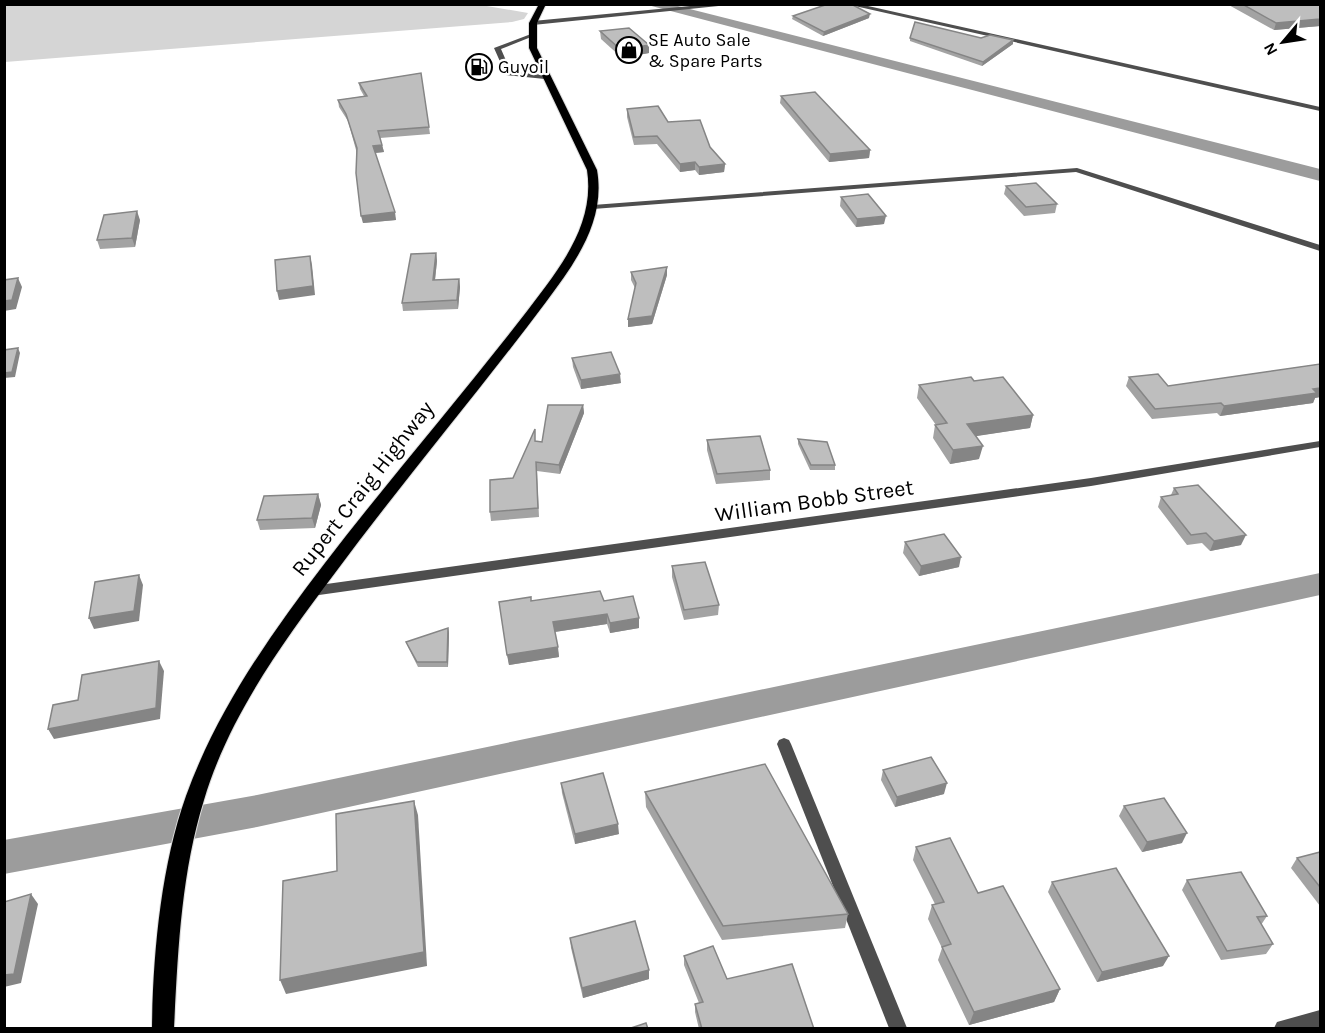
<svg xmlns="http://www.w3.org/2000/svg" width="1325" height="1033" font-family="Karla,sans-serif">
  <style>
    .green { fill: #d5d5d5 }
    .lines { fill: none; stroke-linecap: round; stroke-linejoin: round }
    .canal { fill: #9c9c9c; fill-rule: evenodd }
    .primary-casing { stroke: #dbdbdb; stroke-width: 2 }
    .service { fill: #4e4e4e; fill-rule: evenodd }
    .minor { fill: #4e4e4e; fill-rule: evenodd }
    .primary { fill: #000; fill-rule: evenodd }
    .wall { fill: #a3a3a3 }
    .shaded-wall { fill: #858585 }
    .building { fill: #bebebe; stroke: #858585; stroke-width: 1.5 }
    .labels { text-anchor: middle; stroke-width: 4.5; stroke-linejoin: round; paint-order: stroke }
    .far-poi-label { font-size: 18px; fill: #000; stroke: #fff; text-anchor: start }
    .street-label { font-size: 22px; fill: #000; stroke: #fff }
  </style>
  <rect width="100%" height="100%" fill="#fff"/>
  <path class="green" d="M481 5 528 13 524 19 512 22 5 62V5Z"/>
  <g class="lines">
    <g class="canal">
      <path d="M644 4H670L1320 169V181Z"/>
      <path d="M1320 573V595L257 827 4 874V840L257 795Z"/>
    </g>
    <defs>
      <path id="primary" d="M539 4H546L537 23V48L597 170C606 221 575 263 546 302 477 394 403 481 335 573 283 642 229 716 204 800 181 874 178 951 174 1028H152C153 954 161 866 186 796 217 710 270 635 325 563 397 469 475 381 546 286 571 252 594 215 587 170L529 48V23Z"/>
    </defs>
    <use href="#primary" class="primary-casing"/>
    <path class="service" d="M531 34 536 35 501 49 511 72 545 75 548 77 545 79 506 75 494 48Z"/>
    <g class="minor">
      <path d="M711 4H738L533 25 530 23 533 21Z"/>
      <path d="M846 4H859L1320 107V111Z"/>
      <path d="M1077 168 1320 245V251L1076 172 593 209 589 207 593 205Z"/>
      <path d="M1320 441V447L1091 486 312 596 307 594 306 591 307 588 312 586 1091 478Z"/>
      <path d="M784 738 789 740 791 744 907 1028H889L777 744 779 740Z"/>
      <path d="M1320 1010V1028H1274L1277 1022Z"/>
    </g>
    <use href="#primary" class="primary"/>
  </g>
  <g class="wall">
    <path d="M1227 4H1320V26L1274 30Z"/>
    <path d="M793 16 869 18 823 36 792 19Z"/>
    <path d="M600 31 649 45V53L622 58 601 39Z"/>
    <path d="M910 38H981L1013 40V44L982 66 910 41Z"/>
    <path d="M421 73 430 134 380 138 384 152 375 153 396 220 363 223 356 150 348 121 339 107 338 100 364 96 360 89 359 83Z"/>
    <path d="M781 96 870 150 869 158 829 162 780 103Z"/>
    <path d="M627 109 668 122 710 147 725 164 724 172 699 175 695 170 680 172 657 144 634 145 627 117Z"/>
    <path d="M1006 186 1057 204 1055 213 1024 216 1004 194Z"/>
    <path d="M841 197 884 224 856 227 840 206Z"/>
    <path d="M140 220 135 247 100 249 97 240Z"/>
    <path d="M436 253 437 261 435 280 459 279 460 287 458 309 403 311 402 303Z"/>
    <path d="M631 272 667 275 652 324 628 327 635 288 631 280Z"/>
    <path d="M572 358 621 383 581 389 573 367Z"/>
    <path d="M1320 364V397L1315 398 1313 403 1220 416 1217 413 1152 419 1126 386 1129 377 1168 386Z"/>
    <path d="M974 381 1033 415 1030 428 975 436 979 459 950 464 933 438 935 425H936L917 398 919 385Z"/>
    <path d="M583 405 584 413 560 474 537 471 539 517 491 521 490 512 513 478 535 441 542 442Z"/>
    <path d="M798 439 835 465V470H810L798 444Z"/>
    <path d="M707 440 770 470V480L716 484 707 450Z"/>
    <path d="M1174 488 1241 545 1210 551 1202 543 1187 545 1158 507 1161 497 1171 495Z"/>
    <path d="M318 494 321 505 315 528 260 530 257 520Z"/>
    <path d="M905 542 959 567 919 576 903 553Z"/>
    <path d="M672 566 719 605 718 615 684 620 672 577Z"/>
    <path d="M531 601H604L639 618V628L610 633 607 624 555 632 559 657 509 665 499 602Z"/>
    <path d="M448 628 449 633 448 667H418L408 647 406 642Z"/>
    <path d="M883 770 944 794 895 807 881 780Z"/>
    <path d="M561 783 619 834 575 844 562 793Z"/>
    <path d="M645 792 848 914 845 928 722 940 646 807Z"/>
    <path d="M1124 806 1182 843 1142 852 1119 816Z"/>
    <path d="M916 847 978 893 1060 989 1054 1002 969 1025 938 960 942 948 928 919 932 905 935 904 913 860Z"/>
    <path d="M1320 852V906L1291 868 1297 858Z"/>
    <path d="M1187 880 1267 916 1261 925 1273 944 1266 954 1221 960 1182 890Z"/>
    <path d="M1052 882 1163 966 1097 982 1048 892Z"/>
    <path d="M570 938 649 979 583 998 571 948Z"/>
    <path d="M684 956 727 979 814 1029H699L695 1012V1004L699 1003 684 965Z"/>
  </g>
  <g class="shaded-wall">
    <path d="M870 14 869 18 823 36 824 32Z"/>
    <path d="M1320 19V26L1274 30 1276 23Z"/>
    <path d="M1013 40V44L982 66 983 62Z"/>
    <path d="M649 45V53L622 58 621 50Z"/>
    <path d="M382 145 384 152 374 153 373 146Z"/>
    <path d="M870 150 869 158 829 162 830 154Z"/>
    <path d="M695 162V170L680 172V164Z"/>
    <path d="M725 164 724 172 699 175V167Z"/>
    <path d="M137 211 140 220 135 247 132 238Z"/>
    <path d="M395 212 396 220 363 223 361 216Z"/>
    <path d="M886 216 884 224 856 227 857 219Z"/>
    <path d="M436 253 437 261 434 288 433 280Z"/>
    <path d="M310 256 312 265 315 295 279 300 277 291Z"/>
    <path d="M667 267V275L652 324 628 327V319Z"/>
    <path d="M18 278 22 287 16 309 4 311V301Z"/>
    <path d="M459 279 460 287 458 309 457 300Z"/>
    <path d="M18 348 20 353 15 377 4 378V373Z"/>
    <path d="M620 374 621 383 581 389V380Z"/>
    <path d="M1320 388V397L1315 398 1313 403 1220 416 1224 406Z"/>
    <path d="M583 405 584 413 560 474 559 465Z"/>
    <path d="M1033 415 1030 428 964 438 967 424Z"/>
    <path d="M983 446 979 459 950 464 953 450Z"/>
    <path d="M318 494 321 505 315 528 312 518Z"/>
    <path d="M1246 535 1241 545 1210 551 1214 541Z"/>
    <path d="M961 557 959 567 919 576 921 566Z"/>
    <path d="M139 575 143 585 139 621 94 629 89 618Z"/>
    <path d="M607 614V624L554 632 553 622Z"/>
    <path d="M639 618V628L610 633V623Z"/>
    <path d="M448 628 449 633 448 667 447 662Z"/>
    <path d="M558 647 559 657 509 665 507 655Z"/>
    <path d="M159 661 164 671 160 719 54 739 48 729Z"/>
    <path d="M947 783 944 794 895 807 897 797Z"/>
    <path d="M414 801 418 815 427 966 286 994 280 980Z"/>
    <path d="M618 824 619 834 575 844V834Z"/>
    <path d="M1187 833 1182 843 1142 852 1147 842Z"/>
    <path d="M31 894 38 904 21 983 4 987V975Z"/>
    <path d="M1169 956 1163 966 1097 982 1102 972Z"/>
    <path d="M649 970V979L583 998 582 988Z"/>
    <path d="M1060 989 1054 1002 969 1025 974 1012Z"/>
  </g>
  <g class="building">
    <path d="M828 4H851L870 14 824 32 793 16Z"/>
    <path d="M1242 4H1320V19L1276 23Z"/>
    <path d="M915 22 981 38 990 35 1013 40 983 62 910 38Z"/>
    <path d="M629 28 649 45 621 50 600 31Z"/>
    <path d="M421 73 429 127 378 131 382 145 373 146 395 212 361 216 356 173 357 148 346 114 338 100 367 96 359 83Z"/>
    <path d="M815 92 870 150 830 154 781 96Z"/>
    <path d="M658 106 668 122 700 120 710 147 725 164 699 167 695 162 680 164 657 136 634 137 627 109Z"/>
    <path d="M1036 183 1057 204 1026 207 1006 186Z"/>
    <path d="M868 194 886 216 857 219 841 197Z"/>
    <path d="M137 211 132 238 97 240 104 215Z"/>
    <path d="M436 253 433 280 459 279 457 300 402 303 411 254Z"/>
    <path d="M310 256 313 286 277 291 275 260Z"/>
    <path d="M667 267 652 316 628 319 636 283 631 272Z"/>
    <path d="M18 278 12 300 4 301V280Z"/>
    <path d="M18 348 12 372 4 373V350Z"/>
    <path d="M611 352 620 374 581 380 572 358Z"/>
    <path d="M1320 364V388L1313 389 1317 393 1224 406 1221 403 1155 409 1129 377 1158 374 1168 386Z"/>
    <path d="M971 377 974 381 1003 377 1033 415 967 424 983 446 953 450 935 425 947 423 919 385Z"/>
    <path d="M548 405H583L559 465 536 462 538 508 490 512V480L513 478 535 429V441L542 442Z"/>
    <path d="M760 436 770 470 717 474 707 440Z"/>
    <path d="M798 439 827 442 835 465H811Z"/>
    <path d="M1198 485 1246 535 1214 541 1206 533 1191 535 1161 497 1178 494 1174 488Z"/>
    <path d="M318 494 312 518 257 520 264 496Z"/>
    <path d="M944 534 961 557 921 566 905 542Z"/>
    <path d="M705 562 719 605 684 610 672 566Z"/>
    <path d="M139 575 134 611 89 618 95 582Z"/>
    <path d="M600 591 604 601 633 596 639 618 610 623 607 614 553 622 558 647 507 655 499 602 531 597V601Z"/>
    <path d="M448 628 447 662H417L406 642Z"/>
    <path d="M159 661 156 708 48 729 53 705 78 700 82 675Z"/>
    <path d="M931 757 947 783 897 797 883 770Z"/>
    <path d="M765 764 848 914 723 926 645 792Z"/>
    <path d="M603 773 618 824 575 834 561 783Z"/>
    <path d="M1164 798 1187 833 1147 842 1124 806Z"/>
    <path d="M414 801 424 952 280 980 283 881 337 871 336 814Z"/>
    <path d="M950 838 978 893 1003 886 1060 989 974 1012 942 947 951 944 932 905 944 902 916 847Z"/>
    <path d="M1320 852V887L1297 858Z"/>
    <path d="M1116 868 1169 956 1102 972 1052 882Z"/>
    <path d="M1241 872 1267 916 1257 917 1273 944 1227 951 1187 880Z"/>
    <path d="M31 894 14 974 4 975V902Z"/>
    <path d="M635 921 649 970 582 988 570 938Z"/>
    <path d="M713 946 727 979 792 964 814 1029H702L695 1004 703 1002 684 956Z"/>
    <path d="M646 1023 648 1029H628Z"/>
  </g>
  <defs>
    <symbol id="shop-ring" viewBox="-11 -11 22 22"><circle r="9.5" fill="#fff" stroke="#000" stroke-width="1.5"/><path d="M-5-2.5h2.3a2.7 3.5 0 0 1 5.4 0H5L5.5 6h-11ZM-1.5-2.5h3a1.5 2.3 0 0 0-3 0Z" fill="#000"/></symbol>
    <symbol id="fuel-ring" viewBox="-11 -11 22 22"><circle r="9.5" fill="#fff" stroke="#000" stroke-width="1.5"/><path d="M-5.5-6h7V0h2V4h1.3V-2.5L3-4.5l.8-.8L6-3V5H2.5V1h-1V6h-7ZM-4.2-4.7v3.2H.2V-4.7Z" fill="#000"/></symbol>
  </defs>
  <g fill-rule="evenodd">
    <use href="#shop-ring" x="614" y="35" width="30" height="30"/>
    <use href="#fuel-ring" x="464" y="52" width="30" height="30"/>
  </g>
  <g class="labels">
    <g class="far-poi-label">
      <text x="648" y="46">SE Auto Sale<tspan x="648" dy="21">&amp; Spare Parts</tspan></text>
      <text x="498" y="73">Guyoil</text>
    </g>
    <g class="street-label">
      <text transform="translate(362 488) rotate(-52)" y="8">Rupert Craig Highway</text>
      <text transform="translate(814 500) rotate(-8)" y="8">William Bobb Street</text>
    </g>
  </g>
  <rect width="1325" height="1033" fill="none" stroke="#000000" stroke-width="12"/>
  <g transform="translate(1283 42) rotate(241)" stroke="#ffffff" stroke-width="4.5" paint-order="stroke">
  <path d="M0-4.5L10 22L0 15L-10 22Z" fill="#000000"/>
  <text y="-9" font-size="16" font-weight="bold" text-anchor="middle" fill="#000000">N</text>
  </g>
</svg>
